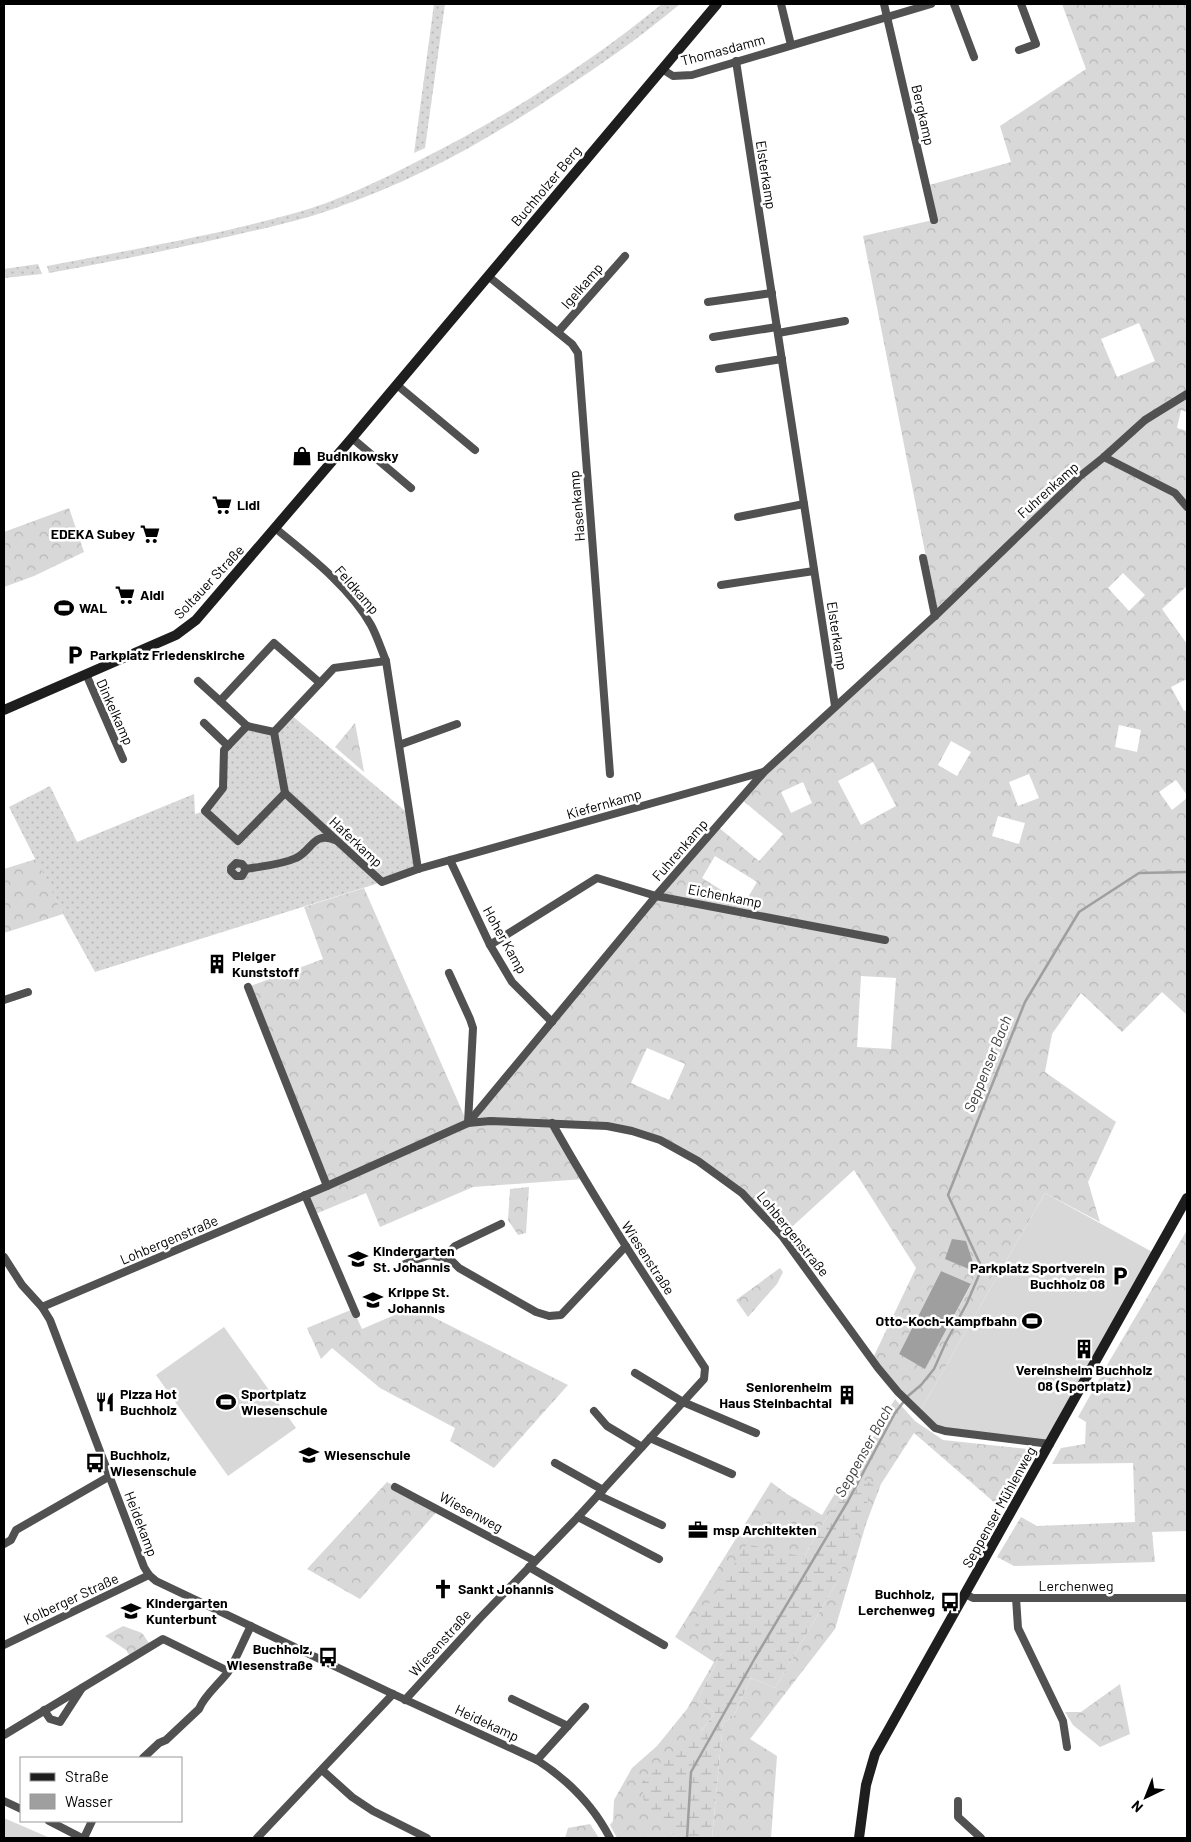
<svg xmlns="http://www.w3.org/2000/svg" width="1191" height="1842" font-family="Barlow,sans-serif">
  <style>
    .grass { fill: url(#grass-dots) }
    .forest { fill: url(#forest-crowns); fill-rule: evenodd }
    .wetland { fill: url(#wetland-marsh) }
    .garden { fill: #d8d8d8 }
    .water { fill: #9f9f9f }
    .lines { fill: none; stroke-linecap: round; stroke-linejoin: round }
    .stream { stroke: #9f9f9f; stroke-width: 2.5 }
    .street { stroke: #515151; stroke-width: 8 }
    .secondary { stroke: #1e1e1e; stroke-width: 10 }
    .labels { text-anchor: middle; stroke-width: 5; stroke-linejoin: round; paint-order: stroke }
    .street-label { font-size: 14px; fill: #000; stroke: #fff }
    .poi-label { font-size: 14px; font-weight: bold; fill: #000; stroke: #fff; text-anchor: start }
    .water-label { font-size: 15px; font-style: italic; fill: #404040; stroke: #fff }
  </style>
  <defs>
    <pattern id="grass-dots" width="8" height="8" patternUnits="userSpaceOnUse" patternTransform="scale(1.25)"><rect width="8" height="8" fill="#d8d8d8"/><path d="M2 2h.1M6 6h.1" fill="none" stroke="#b8b8b8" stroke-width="1.8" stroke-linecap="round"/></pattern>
    <pattern id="forest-crowns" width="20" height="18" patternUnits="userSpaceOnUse" patternTransform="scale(1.25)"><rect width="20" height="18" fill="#d8d8d8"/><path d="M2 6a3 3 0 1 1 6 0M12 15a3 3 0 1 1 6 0" fill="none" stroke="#b8b8b8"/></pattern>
    <pattern id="wetland-marsh" width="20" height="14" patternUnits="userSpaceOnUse" patternTransform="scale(1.25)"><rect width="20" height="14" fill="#d8d8d8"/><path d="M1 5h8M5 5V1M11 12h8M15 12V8" fill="none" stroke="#b8b8b8"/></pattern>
  </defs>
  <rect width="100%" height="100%" fill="#fff"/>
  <g class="grass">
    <path d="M434 4H445L425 148 414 153Z"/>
    <path d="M662 4H680C642 36 602 64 561 91 488 140 417 180 333 209 300 221 265 228 231 236 170 250 110 262 49 273L47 266C130 250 214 236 295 213 338 201 379 181 418 161 504 118 587 65 662 4Z"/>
    <path d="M38 264 42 274 4 278V269Z"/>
    <path d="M290 714 410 815 418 869 382 882 95 972 63 914 9 807 50 786 77 842 194 794 195 814 205 811 223 788 224 750 247 726 274 732Z"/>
  </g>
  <g class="forest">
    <path d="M1062 4H1187V412L1181 410 1177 428 1187 431V586L1162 609 1187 644V679L1171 687 1184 711 1187 710V795L1176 780 1159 792 1172 810 1187 798V1015L1162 992 1122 1032 1081 993 1052 1034 1045 1072 1116 1122 1088 1182 1100 1222 1045 1193 919 1413 872 1360 916 1268 854 1170 782 1236 742 1193 698 1161 632 1131 553 1123 584 1179 473 1187 380 1227 366 1193 313 1215 305 1195 327 1186 248 987 323 959 304 907 364 888 467 1122 717 826 759 861 783 834 741 799 937 613 863 236 933 220 926 186 1011 162 1000 126 1086 69ZM1139 323 1155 361 1117 377 1101 339ZM1123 573 1145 595 1129 611 1108 588ZM1119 725 1141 730 1137 752 1115 747ZM951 741 971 752 957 776 938 765ZM873 762 896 806 861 825 838 781ZM1029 774 1039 798 1018 806 1009 782ZM803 782 812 803 791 813 781 792ZM998 816 1025 823 1019 844 992 836ZM715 856 757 882 744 904 702 878ZM861 976 896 978 891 1049 857 1047ZM647 1048 685 1064 669 1100 631 1083ZM941 1271 971 1285 925 1368 899 1354Z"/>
    <path d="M69 508 84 552 34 576 4 587V532Z"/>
    <path d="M355 723 364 771V772L335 747Z"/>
    <path d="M36 859 63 914 4 933V869Z"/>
    <path d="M529 1187 526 1233 518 1235 508 1220 510 1189Z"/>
    <path d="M1187 1230V1531L1152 1532 1155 1562 1014 1566 997 1557 1021 1517 1037 1526 1135 1522 1133 1463 1052 1464 1061 1448 1085 1444 1086 1422 1078 1417 1110 1360Z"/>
    <path d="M780 1268 783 1272 777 1284 748 1317 736 1300Z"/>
    <path d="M413 1307 568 1385 494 1468 450 1441 455 1428 380 1388 332 1348 321 1359 307 1328 353 1309 362 1329Z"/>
    <path d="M895 1399 915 1421 943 1440 1037 1450 1003 1510 914 1433 881 1484 866 1524 835 1629 750 1739 777 1756 771 1838H712L723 1722 733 1718 751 1678 775 1688 837 1582 852 1474 804 1557 722 1652 698 1699 715 1713 645 1803 676 1838H617L610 1825 613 1821 614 1800 632 1768 657 1746 687 1709 714 1662 675 1637 771 1482 787 1494 822 1515 849 1470 858 1467 883 1418Z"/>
    <path d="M387 1482 439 1509 360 1599 307 1569Z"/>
    <path d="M123 1626 142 1633 151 1646 131 1658 126 1650 105 1636Z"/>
    <path d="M1120 1684 1130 1734 1100 1747 1073 1725 1065 1712H1081Z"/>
    <path d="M590 1824 599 1838H565L568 1828Z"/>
  </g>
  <path class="wetland" d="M852 1474 874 1485 837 1582 775 1688 751 1678 733 1718 723 1722 712 1838H676L644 1803 642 1782 702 1730 715 1713 698 1699 722 1652 692 1630 747 1544 804 1557Z"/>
  <g class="garden">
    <path d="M344 821 361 837 351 848 334 832Z"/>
    <path d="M1045 1193 1156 1254 1050 1444 945 1431 919 1413Z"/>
    <path d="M224 1327 296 1428 228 1476 156 1375Z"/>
    <path d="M4 1818 50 1838H4Z"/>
  </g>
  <g class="water">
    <path d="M952 1239 966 1241 976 1272 945 1259Z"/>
    <path d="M941 1271 971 1284 925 1369 899 1354Z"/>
  </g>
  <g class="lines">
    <path class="stream" d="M687 1838 691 1772 755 1658 848 1501 895 1413 908 1396 921 1385 934 1369 946 1342 967 1303 982 1268 948 1195 1025 1002 1079 912 1139 873 1187 872"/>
    <g class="street">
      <path d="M781 4 791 45"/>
      <path d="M884 4 934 220"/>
      <path d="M954 4 974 57"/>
      <path d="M1019 50 1036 44 1021 4"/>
      <path d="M736 61 835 706"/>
      <path d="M662 69 673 76 692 75 931 4"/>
      <path d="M488 276 572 344 578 353 610 774"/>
      <path d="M708 302 772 293"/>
      <path d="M558 332 625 256"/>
      <path d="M778 333 845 321"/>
      <path d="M713 337 777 327"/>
      <path d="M719 369 782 359"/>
      <path d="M397 385 475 450"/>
      <path d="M352 438 411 488"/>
      <path d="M1104 457 1175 493 1187 507"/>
      <path d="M738 517 804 504"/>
      <path d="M275 528C308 555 350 587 371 625 377 636 381 649 386 661L418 869"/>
      <path d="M923 558 935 616"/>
      <path d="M721 585 814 571"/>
      <path d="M86 674 123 759"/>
      <path d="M198 681 220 701"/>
      <path d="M204 723 228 746"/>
      <path d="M247 726 220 701 274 643 320 683"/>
      <path d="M274 732 247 726 224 750 223 788 205 811 238 841 285 793"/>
      <path d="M399 745 457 724"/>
      <path d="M285 793 382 882 418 869 763 772"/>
      <path d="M285 793 274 732 334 668 386 661"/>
      <path d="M450 860 490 945 512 982 552 1022"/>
      <path d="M246 869 242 864 236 863 231 868V871L236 876H242L246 869C262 866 281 865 296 858 312 851 313 831 335 840"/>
      <path d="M490 945 597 878 656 896 885 940"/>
      <path d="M449 973 470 1019 473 1028 468 1123"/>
      <path d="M248 987 327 1186"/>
      <path d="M4 1000 28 992"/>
      <path d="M468 1123 656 896 764 772 937 614 1079 477 1104 457 1145 420 1187 394"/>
      <path d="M305 1195 356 1314"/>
      <path d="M501 1224 455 1246 451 1250 450 1259 459 1268 536 1312 549 1316 561 1315 626 1246"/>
      <path d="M4 1257 22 1285 42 1307 50 1320 144 1567 149 1575 156 1581 393 1694 537 1760C568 1780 593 1805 610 1838"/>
      <path d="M405 1264 429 1255 450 1259"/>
      <path d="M42 1307 327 1186 468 1123 490 1121 607 1126 632 1131 660 1140 698 1161 742 1193 782 1236 878 1368 898 1392 935 1428 945 1431 1050 1444"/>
      <path d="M635 1373 683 1402 756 1433"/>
      <path d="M594 1411 607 1426 642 1447"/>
      <path d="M650 1438 732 1474"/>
      <path d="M555 1463 603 1490"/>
      <path d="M395 1487 535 1561"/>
      <path d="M598 1495 662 1525"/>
      <path d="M578 1517 659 1559"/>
      <path d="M4 1544 11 1540 16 1530 110 1476"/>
      <path d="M529 1567 664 1645"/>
      <path d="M965 1594 973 1598H1187"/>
      <path d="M1016 1598 1018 1628 1063 1721 1067 1747"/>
      <path d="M4 1645 149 1575"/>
      <path d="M512 1699 568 1726"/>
      <path d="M405 1700 480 1618 578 1517 704 1379 705 1368C652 1287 599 1207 552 1123"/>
      <path d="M44 1710 50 1719 60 1722 82 1688"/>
      <path d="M4 1735 163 1639 228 1671"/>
      <path d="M143 1758 159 1743 166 1740 199 1709C204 1696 219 1684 228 1672 237 1658 243 1641 251 1626"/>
      <path d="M537 1760 585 1707"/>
      <path d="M322 1770 352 1797 373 1811 427 1838"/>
      <path d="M4 1801 21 1809"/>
      <path d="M958 1801V1817L981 1838"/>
      <path d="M49 1821 82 1838"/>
      <path d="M84 1838 92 1821"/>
      <path d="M257 1838 393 1694"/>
    </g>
    <g class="secondary">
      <path d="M4 710 176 635 196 620 352 438 717 4"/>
      <path d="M859 1838 866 1785 875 1754 1187 1198"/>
    </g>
  </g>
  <defs>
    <symbol id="shop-bare" viewBox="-9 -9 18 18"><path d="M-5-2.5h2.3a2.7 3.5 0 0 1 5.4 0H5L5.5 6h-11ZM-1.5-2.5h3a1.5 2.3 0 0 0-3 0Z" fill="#000" stroke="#fff" stroke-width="2.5" paint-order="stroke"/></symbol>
    <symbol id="supermarket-bare" viewBox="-9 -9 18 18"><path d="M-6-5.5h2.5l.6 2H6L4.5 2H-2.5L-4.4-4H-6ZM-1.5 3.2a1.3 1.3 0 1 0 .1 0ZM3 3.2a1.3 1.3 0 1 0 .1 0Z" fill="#000" stroke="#fff" stroke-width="2.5" paint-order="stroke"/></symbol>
    <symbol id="stadium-bare" viewBox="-9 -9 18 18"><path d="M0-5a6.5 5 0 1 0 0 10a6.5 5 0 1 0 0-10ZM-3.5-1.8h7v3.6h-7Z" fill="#000" stroke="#fff" stroke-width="2.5" paint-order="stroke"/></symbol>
    <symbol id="parking-bare" viewBox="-9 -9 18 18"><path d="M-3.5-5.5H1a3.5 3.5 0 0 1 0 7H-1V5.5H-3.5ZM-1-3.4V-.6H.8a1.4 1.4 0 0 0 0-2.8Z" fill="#000" stroke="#fff" stroke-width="2.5" paint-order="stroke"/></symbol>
    <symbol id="building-bare" viewBox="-9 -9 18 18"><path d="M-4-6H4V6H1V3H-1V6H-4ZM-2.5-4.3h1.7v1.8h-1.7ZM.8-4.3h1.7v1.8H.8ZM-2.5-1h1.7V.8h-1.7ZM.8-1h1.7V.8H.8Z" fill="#000" stroke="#fff" stroke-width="2.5" paint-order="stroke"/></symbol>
    <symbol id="school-bare" viewBox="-9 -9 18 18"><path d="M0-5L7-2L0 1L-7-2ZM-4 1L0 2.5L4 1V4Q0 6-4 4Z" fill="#000" stroke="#fff" stroke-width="2.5" paint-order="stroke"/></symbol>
    <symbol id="restaurant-bare" viewBox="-9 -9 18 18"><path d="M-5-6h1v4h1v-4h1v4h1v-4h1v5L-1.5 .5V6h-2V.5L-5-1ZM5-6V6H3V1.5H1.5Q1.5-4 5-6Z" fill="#000" stroke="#fff" stroke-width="2.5" paint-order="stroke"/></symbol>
    <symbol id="bus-bare" viewBox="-9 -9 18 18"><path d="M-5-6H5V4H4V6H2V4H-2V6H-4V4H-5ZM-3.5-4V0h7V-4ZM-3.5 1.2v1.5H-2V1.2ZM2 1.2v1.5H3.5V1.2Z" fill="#000" stroke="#fff" stroke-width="2.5" paint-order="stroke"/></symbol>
    <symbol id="office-bare" viewBox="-9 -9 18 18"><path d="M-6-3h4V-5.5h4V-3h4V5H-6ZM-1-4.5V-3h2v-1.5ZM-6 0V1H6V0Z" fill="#000" stroke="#fff" stroke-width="2.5" paint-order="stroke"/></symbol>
    <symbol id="church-bare" viewBox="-9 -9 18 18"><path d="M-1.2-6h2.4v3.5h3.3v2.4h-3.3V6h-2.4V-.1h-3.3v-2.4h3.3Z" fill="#000" stroke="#fff" stroke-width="2.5" paint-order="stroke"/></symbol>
  </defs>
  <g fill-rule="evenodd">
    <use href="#shop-bare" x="288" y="442" width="28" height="28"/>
    <use href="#supermarket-bare" x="208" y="491" width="28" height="28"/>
    <use href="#supermarket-bare" x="136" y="520" width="28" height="28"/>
    <use href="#supermarket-bare" x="111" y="581" width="28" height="28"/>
    <use href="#stadium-bare" x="50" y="594" width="28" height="28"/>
    <use href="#parking-bare" x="61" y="641" width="28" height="28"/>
    <use href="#building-bare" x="203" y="950" width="28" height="28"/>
    <use href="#school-bare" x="344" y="1245" width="28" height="28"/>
    <use href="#parking-bare" x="1106" y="1262" width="28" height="28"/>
    <use href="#school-bare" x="359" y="1286" width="28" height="28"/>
    <use href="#stadium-bare" x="1018" y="1307" width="28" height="28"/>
    <use href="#building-bare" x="1070" y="1335" width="28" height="28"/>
    <use href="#building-bare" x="833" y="1381" width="28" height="28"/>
    <use href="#restaurant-bare" x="91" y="1388" width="28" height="28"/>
    <use href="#stadium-bare" x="212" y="1388" width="28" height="28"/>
    <use href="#school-bare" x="295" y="1441" width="28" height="28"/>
    <use href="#bus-bare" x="81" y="1449" width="28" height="28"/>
    <use href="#office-bare" x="684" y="1516" width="28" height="28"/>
    <use href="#church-bare" x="429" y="1575" width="28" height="28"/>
    <use href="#bus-bare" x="936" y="1588" width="28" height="28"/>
    <use href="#school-bare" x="117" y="1597" width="28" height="28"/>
    <use href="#bus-bare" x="314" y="1643" width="28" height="28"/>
  </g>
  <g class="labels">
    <g class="street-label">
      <text transform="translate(723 50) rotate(-15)" y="5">Thomasdamm</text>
      <text transform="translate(923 115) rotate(77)" y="5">Bergkamp</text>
      <text transform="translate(766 175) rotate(81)" y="5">Elsterkamp</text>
      <text transform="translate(546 186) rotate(-50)" y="5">Buchholzer Berg</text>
      <text transform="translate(582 286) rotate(-49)" y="5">Igelkamp</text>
      <text transform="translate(1048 490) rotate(-42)" y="5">Fuhrenkamp</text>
      <text transform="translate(577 506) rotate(-95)" y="5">Hasenkamp</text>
      <text transform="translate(209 582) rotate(-47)" y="5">Soltauer Straße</text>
      <text transform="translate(357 590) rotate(49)" y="5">Feldkamp</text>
      <text transform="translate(837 636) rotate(81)" y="5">Elsterkamp</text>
      <text transform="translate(115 712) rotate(66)" y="5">Dinkelkamp</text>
      <text transform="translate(604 804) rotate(-16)" y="5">Kiefernkamp</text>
      <text transform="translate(356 842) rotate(43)" y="5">Haferkamp</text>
      <text transform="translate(680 850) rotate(-49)" y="5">Fuhrenkamp</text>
      <text transform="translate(725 896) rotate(11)" y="5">Eichenkamp</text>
      <text transform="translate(505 940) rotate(61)" y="5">Hoher Kamp</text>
      <text transform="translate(793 1234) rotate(51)" y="5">Lohbergenstraße</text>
      <text transform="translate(169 1240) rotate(-23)" y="5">Lohbergenstraße</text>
      <text transform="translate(648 1258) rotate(57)" y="5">Wiesenstraße</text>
      <text transform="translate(999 1507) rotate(-61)" y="5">Seppenser Mühlenweg</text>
      <text transform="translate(471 1512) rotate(28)" y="5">Wiesenweg</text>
      <text transform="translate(141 1524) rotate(69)" y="5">Heidekamp</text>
      <text x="1076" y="1591">Lerchenweg</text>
      <text transform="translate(71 1599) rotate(-25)" y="5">Kolberger Straße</text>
      <text transform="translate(440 1643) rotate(-48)" y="5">Wiesenstraße</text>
      <text transform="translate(487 1723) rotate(25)" y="5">Heidekamp</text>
    </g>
    <g class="poi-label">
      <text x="317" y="461">Budnikowsky</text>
      <text x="237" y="510">Lidl</text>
      <text x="135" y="539" text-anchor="end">EDEKA Subey</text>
      <text x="140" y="600">Aldi</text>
      <text x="79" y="613">WAL</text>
      <text x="90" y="660">Parkplatz Friedenskirche</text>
      <text x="232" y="961">Pleiger<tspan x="232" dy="16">Kunststoff</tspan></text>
      <text x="373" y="1256">Kindergarten<tspan x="373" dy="16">St. Johannis</tspan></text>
      <text x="1105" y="1273" text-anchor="end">Parkplatz Sportverein<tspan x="1105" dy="16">Buchholz 08</tspan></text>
      <text x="388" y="1297">Krippe St.<tspan x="388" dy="16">Johannis</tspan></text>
      <text x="1017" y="1326" text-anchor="end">Otto-Koch-Kampfbahn</text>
      <text x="1084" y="1375" text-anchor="middle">Vereinsheim Buchholz<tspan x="1084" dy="16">08 (Sportplatz)</tspan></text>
      <text x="832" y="1392" text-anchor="end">Seniorenheim<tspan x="832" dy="16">Haus Steinbachtal</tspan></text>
      <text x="120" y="1399">Pizza Hot<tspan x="120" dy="16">Buchholz</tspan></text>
      <text x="241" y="1399">Sportplatz<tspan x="241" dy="16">Wiesenschule</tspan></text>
      <text x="110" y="1460">Buchholz,<tspan x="110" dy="16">Wiesenschule</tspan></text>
      <text x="324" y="1460">Wiesenschule</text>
      <text x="713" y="1535">msp Architekten</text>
      <text x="458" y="1594">Sankt Johannis</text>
      <text x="935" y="1599" text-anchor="end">Buchholz,<tspan x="935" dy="16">Lerchenweg</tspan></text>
      <text x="146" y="1608">Kindergarten<tspan x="146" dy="16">Kunterbunt</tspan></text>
      <text x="313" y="1654" text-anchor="end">Buchholz,<tspan x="313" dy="16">Wiesenstraße</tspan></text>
    </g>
    <g class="water-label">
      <text transform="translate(988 1064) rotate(-68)" y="5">Seppenser Bach</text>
      <text transform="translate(864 1451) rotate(-61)" y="5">Seppenser Bach</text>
    </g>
  </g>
  <rect width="1191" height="1842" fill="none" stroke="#000000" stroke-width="10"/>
  <rect x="20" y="1757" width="162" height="65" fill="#ffffff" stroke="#999999"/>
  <rect x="30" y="1773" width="25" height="8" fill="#1e1e1e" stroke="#999999"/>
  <text x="65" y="1782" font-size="15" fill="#000000">Straße</text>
  <rect x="30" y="1794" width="25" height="15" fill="#9f9f9f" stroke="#999999"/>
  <text x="65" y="1807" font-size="15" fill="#000000">Wasser</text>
  <g transform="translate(1146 1797) rotate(223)" stroke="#ffffff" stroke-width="4" paint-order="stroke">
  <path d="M0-4L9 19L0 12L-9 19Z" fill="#000000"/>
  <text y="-8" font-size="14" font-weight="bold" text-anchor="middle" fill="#000000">N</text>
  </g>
</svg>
